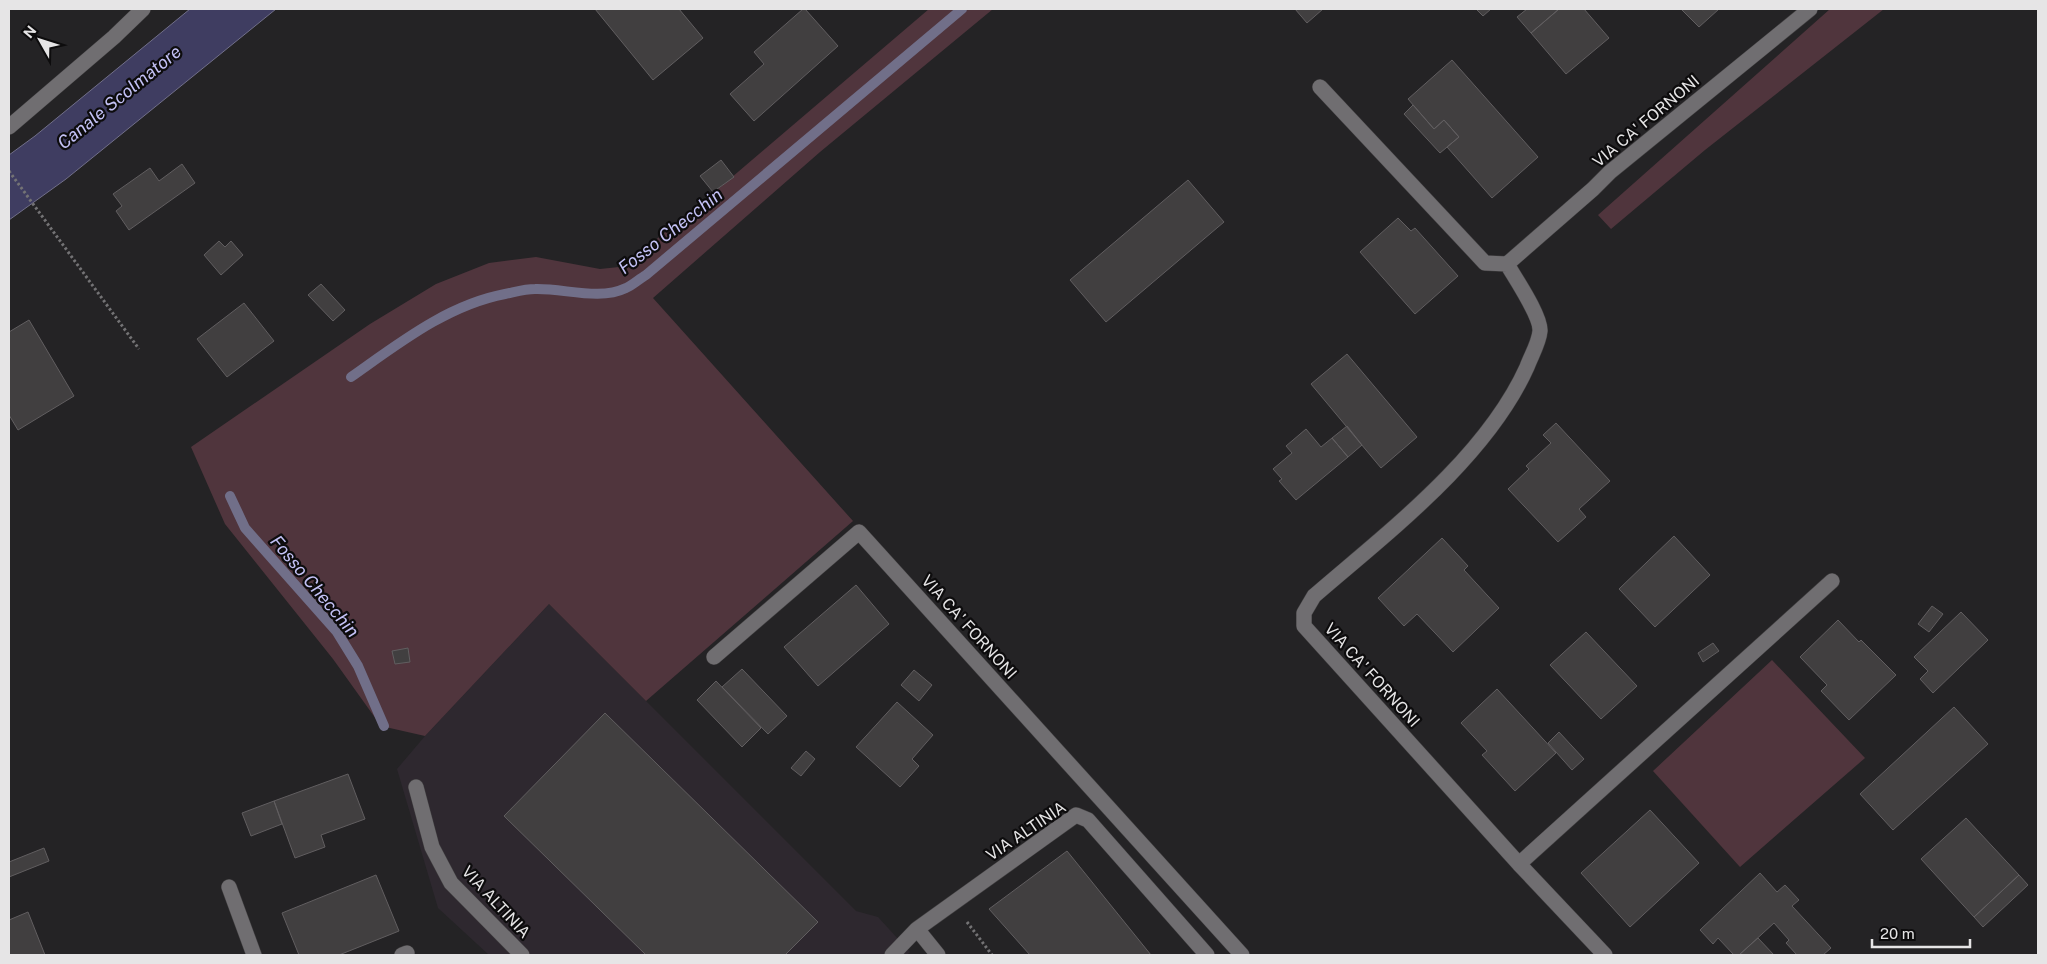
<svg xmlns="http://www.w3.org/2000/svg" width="2047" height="964" font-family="'Public Sans',sans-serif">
<rect width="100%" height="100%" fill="#242325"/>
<path fill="#2e282f" d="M549,604L856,911L878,917L910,952L907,955H489L438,908L397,769L425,736Z"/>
<path fill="#50353d" d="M929,9H993L820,152L653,298L853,521L646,701L549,604L425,736L381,726L333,659L225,524L191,447L370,324L436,284L489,263L536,257L600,269L619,267L637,255L711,195Z
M1830,9H1884L1705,150L1611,229L1598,215Z
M1772,660L1865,758L1740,867L1653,771Z"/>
<path fill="#3f3d61" stroke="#716f89" d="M190,9H276L66,179L9,220V155L35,136Z"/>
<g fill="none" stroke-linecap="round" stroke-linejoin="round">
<path stroke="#716f89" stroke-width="10" d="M351,377C398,344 447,305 505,294C515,292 525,289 535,289C564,288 599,301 626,288C633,285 639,279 646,275L962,9
M230,496L245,528L337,632L358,666L384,726"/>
</g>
<path fill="#413f40" stroke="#615e60" d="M595,9H679L703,38L653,80Z
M803,9H805L838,46L754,121L730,94L764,64L754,52Z
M1295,9H1323L1307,23Z
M1476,9H1491L1483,16Z
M1527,9H1559L1531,33L1517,17Z
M1559,9H1584L1609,38L1566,74L1531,33Z
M1681,9H1719L1699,27Z
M1452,60L1538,157L1492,198L1447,147L1459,137L1444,120L1434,129L1408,99Z
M1413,105L1434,129L1444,120L1459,137L1440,153L1404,114Z
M721,160L734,177L713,192L700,176Z
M182,164L195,183L129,230L116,211L122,206L113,194L150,168L159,181Z
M1188,180L1224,222L1106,322L1070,280Z
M1398,218L1411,231L1415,228L1458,276L1415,314L1360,252Z
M219,241L225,247L231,241L243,255L221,275L204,255Z
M321,284L345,310L333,321L308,295Z
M244,303L274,341L227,377L197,339Z
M29,320L74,396L18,430L9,415V332Z
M1347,354L1417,437L1381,468L1311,384Z
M1556,423L1610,481L1579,509L1586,517L1558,542L1508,489L1529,469L1526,466L1551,443L1543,435Z
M1347,426L1362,445L1348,457L1332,438Z
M1306,429L1321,447L1332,438L1348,457L1296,500L1279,481L1282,479L1273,469L1292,453L1286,446Z
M1674,536L1710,575L1655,627L1619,589Z
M1442,538L1468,566L1464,570L1499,608L1453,652L1417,614L1404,626L1378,598Z
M856,585L889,624L818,686L784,647Z
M1932,606L1943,614L1929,632L1918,624Z
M1961,612L1988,640L1933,693L1920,679L1928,671L1914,657Z
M1838,620L1859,642L1861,640L1896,675L1849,720L1821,691L1827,685L1800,657Z
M1586,632L1637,686L1601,719L1550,665Z
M1713,643L1719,651L1703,662L1698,653Z
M408,648L410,662L395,664L392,651Z
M742,669L787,716L768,734L722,687Z
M914,670L932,685L919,701L901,685Z
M716,681L761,728L742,747L697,700Z
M1497,689L1556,753L1515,791L1482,755L1487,751L1461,723Z
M897,702L933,735L912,759L919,766L900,787L856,747Z
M1954,707L1988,744L1893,830L1860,794Z
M605,713L818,922L785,955H646L504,816Z
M1559,732L1584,759L1572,770L1548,743Z
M806,751L815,759L801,776L791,768Z
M348,774L365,819L321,835L325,847L295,858L274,801Z
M274,801L282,824L251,836L242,813Z
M1650,810L1699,863L1630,927L1581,873Z
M1966,818L2019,875L1974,917L1921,859Z
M44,848L49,861L9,877V862Z
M1067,851L1151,955H1030L989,909Z
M1760,873L1777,892L1785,885L1799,900L1792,906L1831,948L1823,955H1797L1786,943L1789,940L1774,923L1739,955H1734L1718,938L1713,944L1700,930Z
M376,875L399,931L339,955H299L282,913Z
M2019,875L2028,885L1983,927L1974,917Z
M28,912L45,955H9V920Z
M1758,938L1774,955H1739Z"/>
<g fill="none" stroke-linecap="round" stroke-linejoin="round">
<defs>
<path id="minor" d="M1320,87L1485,263L1507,264
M9,127L114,37L143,9
M714,657L859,532L1242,955
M416,787L432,847L451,883L522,955
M1519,864L1832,581
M229,887L254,955
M917,929L938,955
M402,955L407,953
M892,955L917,929L1076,815L1088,820L1207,955
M1605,955L1519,864L1304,626V613L1314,596C1388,532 1486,458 1527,367C1531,356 1539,343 1540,331C1541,316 1515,278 1507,264L1593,189L1610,172L1810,9"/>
</defs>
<use href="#minor" stroke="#424042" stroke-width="16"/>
<path stroke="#747375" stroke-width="3" stroke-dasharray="2.5 2.5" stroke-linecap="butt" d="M9,171L139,349
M967,922L992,955"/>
<use href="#minor" stroke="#706e71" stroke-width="15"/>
</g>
<g text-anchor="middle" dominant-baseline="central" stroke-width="4.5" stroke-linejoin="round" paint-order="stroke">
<g font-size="16" fill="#e6e5e6" stroke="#0d0c0d">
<text transform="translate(1646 121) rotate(-40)">VIA CA' FORNONI</text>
<text transform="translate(969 627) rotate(48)">VIA CA' FORNONI</text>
<text transform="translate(1372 675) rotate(48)">VIA CA' FORNONI</text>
<text transform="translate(1026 831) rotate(-34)">VIA ALTINIA</text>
<text transform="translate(496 902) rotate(47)">VIA ALTINIA</text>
</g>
<g font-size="18" font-style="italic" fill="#c3c1f5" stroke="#0d0c0d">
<text transform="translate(119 97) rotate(-39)">Canale Scolmatore</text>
<text transform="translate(670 231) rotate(-38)">Fosso Checchin</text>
<text transform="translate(315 586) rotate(50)">Fosso Checchin</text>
</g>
</g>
<rect width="2047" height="964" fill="none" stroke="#e6e5e6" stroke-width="20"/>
<g transform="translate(40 40) rotate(309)" stroke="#0d0c0d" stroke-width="4" paint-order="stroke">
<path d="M0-4L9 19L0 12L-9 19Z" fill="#e6e5e6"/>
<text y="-8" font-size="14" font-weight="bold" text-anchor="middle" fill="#e6e5e6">N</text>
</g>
<path d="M1872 939v8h98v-8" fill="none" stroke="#e6e5e6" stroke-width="2.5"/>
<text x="1880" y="939" font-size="15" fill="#e6e5e6" stroke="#0d0c0d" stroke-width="4" paint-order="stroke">20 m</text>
</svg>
